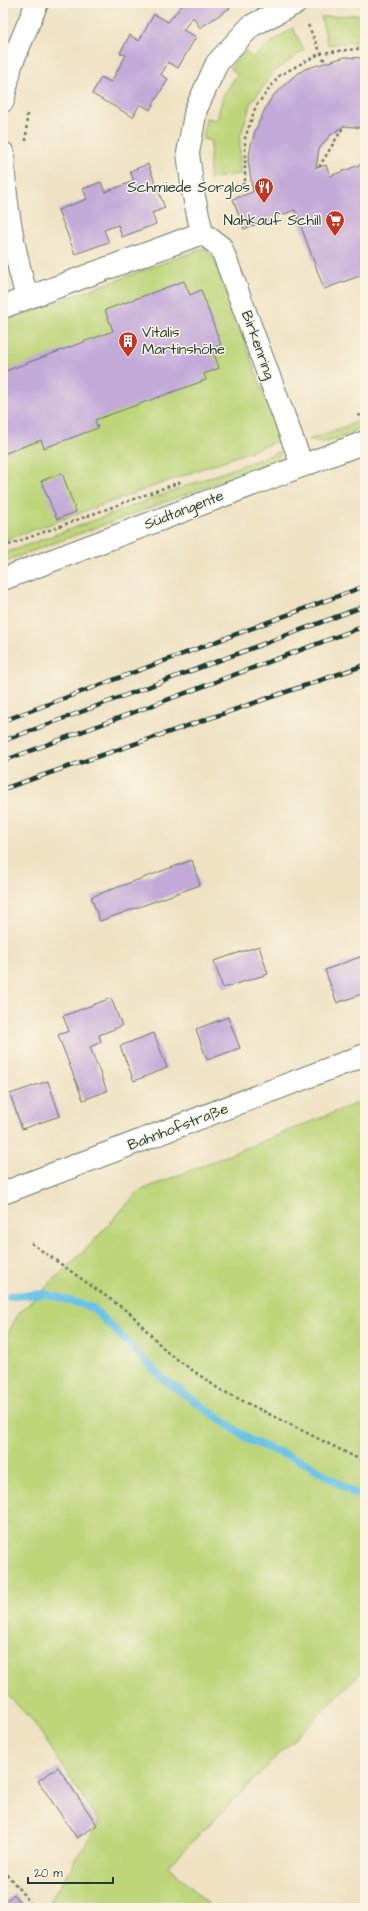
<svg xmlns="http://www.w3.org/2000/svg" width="368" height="1911" font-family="'Architects Daughter',sans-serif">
<rect width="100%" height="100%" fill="#fcf5e5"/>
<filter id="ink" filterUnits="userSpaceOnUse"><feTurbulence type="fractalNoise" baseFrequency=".025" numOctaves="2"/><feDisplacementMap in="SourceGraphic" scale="8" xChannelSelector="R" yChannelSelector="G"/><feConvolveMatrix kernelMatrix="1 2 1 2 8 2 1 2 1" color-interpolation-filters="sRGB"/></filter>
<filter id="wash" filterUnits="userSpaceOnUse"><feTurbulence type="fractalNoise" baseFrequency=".012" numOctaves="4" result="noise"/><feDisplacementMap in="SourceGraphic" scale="16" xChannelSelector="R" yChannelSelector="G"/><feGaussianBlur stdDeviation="0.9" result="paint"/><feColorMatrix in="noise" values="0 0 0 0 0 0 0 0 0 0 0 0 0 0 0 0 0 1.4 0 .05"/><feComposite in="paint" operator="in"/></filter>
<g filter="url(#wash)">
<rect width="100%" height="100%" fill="#efe2c3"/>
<path fill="#bed57a" stroke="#6e8957" d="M365,14V41L328,45L321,17Z
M293,28L304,50L275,71L251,103L240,138V174L209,179L211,141L203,139L206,118L217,120L223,96L237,74L230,68L245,50L252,58L272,42Z
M204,248L213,256L281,440L3,541V322Z
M365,419V426C349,433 325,448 308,440Z
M281,451L278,458L268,464L3,562V554Z
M365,1100V1668L168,1866L213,1908H46L99,1822L33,1721L3,1691V1343L18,1314L89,1246L139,1191Z"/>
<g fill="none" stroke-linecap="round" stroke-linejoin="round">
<path stroke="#69c2e7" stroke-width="8" d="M10,1296L47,1294L93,1308L162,1378L251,1441L308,1464L365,1500"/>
</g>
<g id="blocks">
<path fill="#c3aad9" d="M184,3H227L230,8L200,28L193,17L183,30L196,37L178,68L168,62L161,75L168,79L150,110L140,104L133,117L92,94L101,77L111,82L126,55L120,53L130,35L139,41L154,14L168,22Z
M345,57L365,58V128L344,126L330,135L319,149L316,168L326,165L330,176L365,163V274L324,289L295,210L244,229L233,199L253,192L248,161L251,145L255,131L266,107L273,96L293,77L305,69Z
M148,164L165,208L152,213L156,224L122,237L118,225L104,230L109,242L75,254L58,210L87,199L83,189L101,182L105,192L134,181L130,171Z
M184,281L190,295L201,290L221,345L212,348L219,368L204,374L206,380L95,420L98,428L44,448L41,440L3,454V372L113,331L105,310Z
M62,473L76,512L57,519L41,481Z
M192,860L200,885L100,921L91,897Z
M259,946L268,974L223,988L214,961Z
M365,955V993L337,1003L325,970Z
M111,998L122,1026L99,1035L101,1042L90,1047L107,1091L83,1100L58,1035L69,1031L63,1016Z
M228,1017L240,1048L207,1060L196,1029Z
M154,1033L167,1068L134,1081L120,1046Z
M48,1081L60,1116L22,1129L10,1094Z
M58,1767L97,1825L77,1838L38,1781Z
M14,1894L25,1908H3V1903Z"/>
</g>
</g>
<g filter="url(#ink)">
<use href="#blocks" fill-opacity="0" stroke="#687766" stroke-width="1"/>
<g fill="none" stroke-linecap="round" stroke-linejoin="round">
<defs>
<path id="minor" d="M296,3L251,26L217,63L196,109L188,153L193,192L202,233L221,247L302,465
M3,101L11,65L37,3
M3,153C4,203 14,251 27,298
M3,307L202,233
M3,579L365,442
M6,1192L365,1055"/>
</defs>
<use href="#minor" stroke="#687766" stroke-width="24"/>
<path stroke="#687766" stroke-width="2.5" stroke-dasharray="3 3" stroke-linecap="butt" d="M308,25L325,62
M26,141L27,112
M319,167L344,126
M218,188L245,184V138L256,106L280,75L321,53L365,48
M358,416L365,413
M3,547L183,481
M31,1243L131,1314L168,1353L219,1389L365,1462
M3,1869L34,1908"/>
<use href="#minor" stroke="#fff" stroke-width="22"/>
<defs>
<path id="rail" d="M3,721L365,586
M3,741L365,606
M3,761L365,626
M3,789L365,665"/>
</defs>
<use href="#rail" stroke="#1f3d34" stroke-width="4.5"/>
<use href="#rail" stroke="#fcf5e5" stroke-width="3" stroke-dasharray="9" stroke-linecap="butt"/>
</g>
</g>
<defs>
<symbol id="restaurant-pin" viewBox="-11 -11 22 30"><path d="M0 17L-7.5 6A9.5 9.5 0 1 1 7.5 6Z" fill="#c8321e" stroke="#fcf5e5"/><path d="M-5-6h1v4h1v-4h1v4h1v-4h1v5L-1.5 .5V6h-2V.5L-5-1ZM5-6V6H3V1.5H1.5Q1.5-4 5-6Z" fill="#fff"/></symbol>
<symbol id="supermarket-pin" viewBox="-11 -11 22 30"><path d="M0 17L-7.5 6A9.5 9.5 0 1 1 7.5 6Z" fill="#c8321e" stroke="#fcf5e5"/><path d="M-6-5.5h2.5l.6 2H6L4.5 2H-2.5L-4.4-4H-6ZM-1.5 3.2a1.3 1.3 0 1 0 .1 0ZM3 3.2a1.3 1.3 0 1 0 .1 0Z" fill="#fff"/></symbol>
<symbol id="building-pin" viewBox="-11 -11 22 30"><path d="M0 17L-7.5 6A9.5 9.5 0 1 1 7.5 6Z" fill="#c8321e" stroke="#fcf5e5"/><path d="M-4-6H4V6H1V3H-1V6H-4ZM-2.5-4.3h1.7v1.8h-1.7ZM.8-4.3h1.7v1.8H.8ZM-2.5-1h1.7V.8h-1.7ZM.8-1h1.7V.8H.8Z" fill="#fff"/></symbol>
</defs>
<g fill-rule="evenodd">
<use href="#restaurant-pin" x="253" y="176" width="22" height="30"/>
<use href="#supermarket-pin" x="324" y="209" width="22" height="30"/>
<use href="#building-pin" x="117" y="330" width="22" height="30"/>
</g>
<g text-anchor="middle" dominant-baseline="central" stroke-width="3" stroke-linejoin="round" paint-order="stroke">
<g font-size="15" fill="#1f3d34" stroke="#fcf5e5" text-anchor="end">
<text x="250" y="187">Schmiede Sorglos</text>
<text x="321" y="220">Nahkauf Schill</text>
<text x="142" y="332" text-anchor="start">Vitalis<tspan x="142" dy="17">Martinshöhe</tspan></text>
</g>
<g font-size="15" fill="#1f3d34" stroke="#fcf5e5">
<text transform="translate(258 345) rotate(70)">Birkenring</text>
<text transform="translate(184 510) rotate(-21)">Südtangente</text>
<text transform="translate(178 1127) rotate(-21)">Bahnhofstraße</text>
</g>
</g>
<rect width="368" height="1911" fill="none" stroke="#fcf5e5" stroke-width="16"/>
<path d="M28 1877v6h85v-6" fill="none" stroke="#1f3d34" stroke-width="2"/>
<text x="34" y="1877" font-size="12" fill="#1f3d34" stroke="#fcf5e5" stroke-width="3" paint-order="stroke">20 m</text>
</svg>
